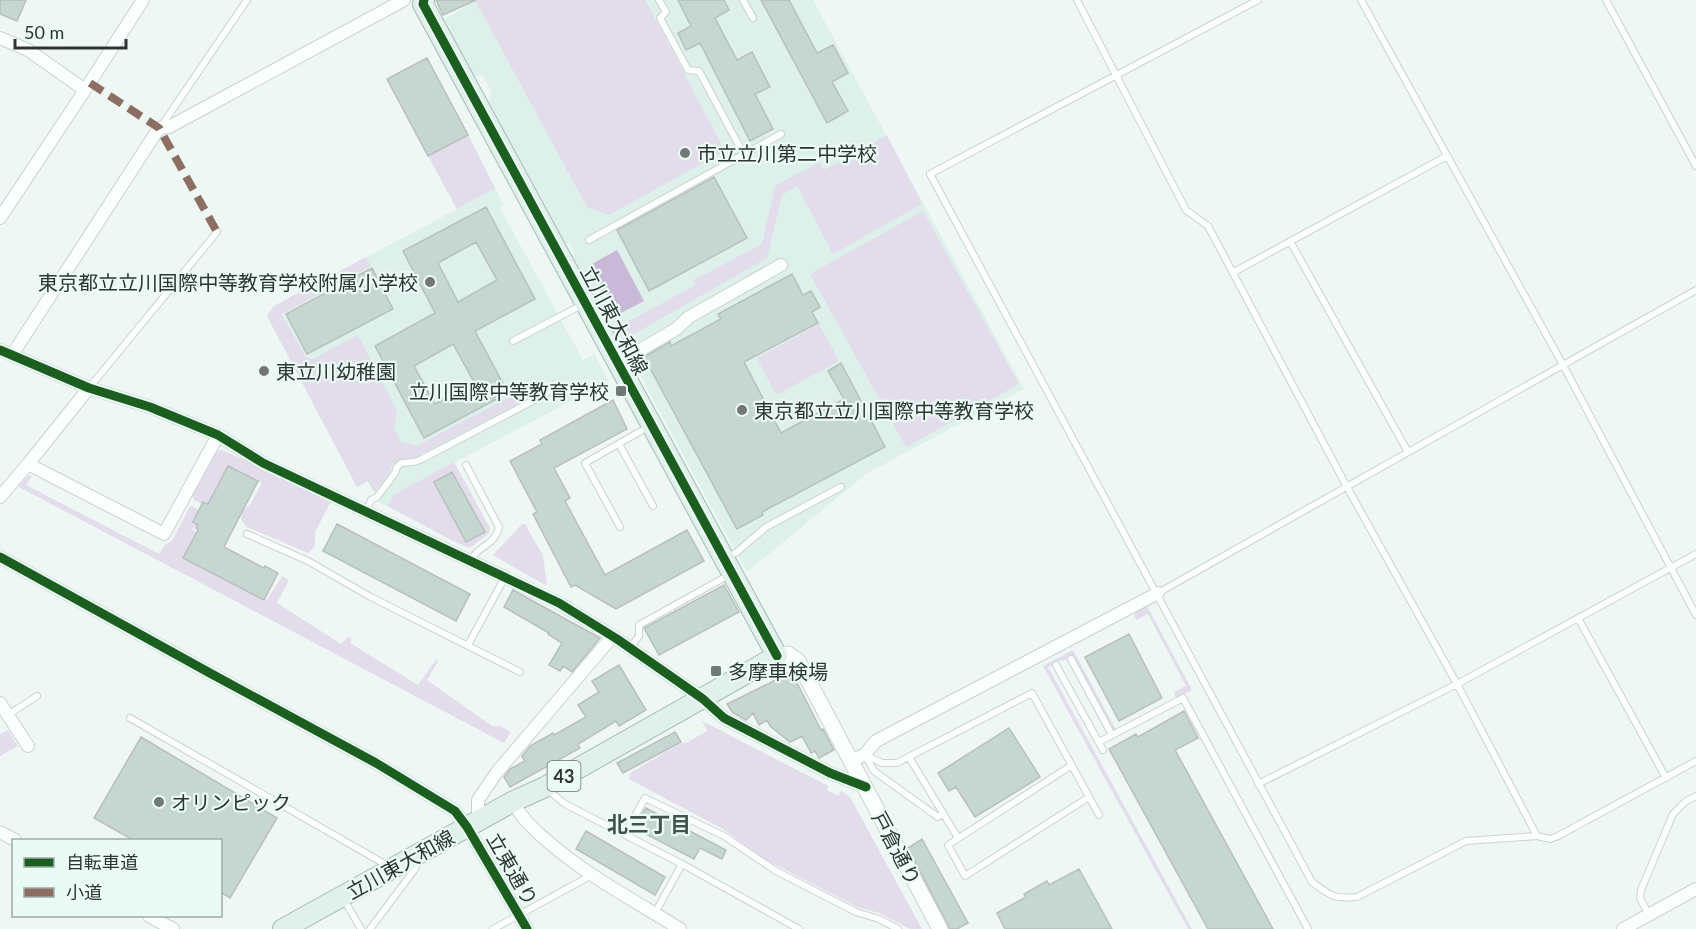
<svg xmlns="http://www.w3.org/2000/svg" width="1696" height="929" font-family="Lato,'Noto Sans JP',sans-serif">
<rect width="100%" height="100%" fill="#eef7f4"/>
<path fill="#ddf0e9" d="M462,0H813L1024,389L866,474L747,572L618,335L612,332L572,257V255L575,253L570,244L563,242L488,102L492,93L483,75L474,76L443,20L465,7Z
M427,58L504,205L500,208L583,360L594,354L609,381L395,494L387,506L381,503L368,481L357,487L267,316L274,306L457,209L387,79Z"/>
<path fill="#e2dceb" d="M475,0H645L725,151L609,215L587,207Z
M468,135L495,188L457,209L428,156Z
M887,135L922,204L833,254L797,186L782,195L767,258L627,338L612,332L616,328L696,285L694,280L762,244L775,186L819,162L824,170Z
M923,211L1019,384L906,447L810,274Z
M366,257L371,266L281,314L306,357L313,359L358,335L397,411L394,428L401,442L417,446L526,388L530,397L416,457L408,460L405,458L391,465L390,472L374,492L368,481L357,487L267,316L274,306Z
M819,324L839,361L776,395L757,358Z
M222,450L332,500L315,532V546L308,553L247,527L241,520L243,511L251,503L262,483L228,466L208,504H202L194,500L193,495L217,451Z
M454,462L490,528L489,533L470,548L459,544L387,506L395,494Z
M29,475L32,476L26,485L159,554L165,545L172,541L189,508L192,506L199,510L193,522L198,525L192,529L196,532L184,557L267,600L282,576L289,580L277,603L341,644L348,637L352,638L350,643L418,685L436,660L438,661L427,680L492,726H500L511,732L504,743L19,487V486Z
M522,524H525L543,556L547,584L545,585L493,555Z
M1147,606L1192,690L1176,699L1174,692L1186,686L1148,614L1136,620L1134,616L1136,612Z
M1073,650L1116,730L1113,731L1071,655L1067,657V659L1063,661L1061,660L1048,667L1192,929H1188L1043,666Z
M702,721L828,786L827,790L838,796L841,791L850,797L922,929H910L879,913L857,907L766,860L723,829L629,779L630,773L681,743H686L707,731Z
M8,730L18,746L0,756V734Z"/>
<path fill="#cab8d8" d="M617,250L644,301L617,315L590,265Z"/>
<path fill="#c6d7d1" stroke="#b8bfbc" stroke-width="1.5" fill-rule="evenodd" d="M0,0H26L17,21L0,14Z
M436,0H476L443,15Z
M678,0H724L729,10L715,18L737,60L752,52L770,87L755,94L773,129L750,141L700,43L686,50L678,33L691,26Z
M761,0H789L817,53L833,45L848,73L832,82L848,111L827,123Z
M427,58L468,135L428,156L387,79Z
M714,177L747,238L649,291L617,230Z
M486,207L535,299L475,331L508,393L424,438L375,346L435,313L403,251ZM476,242L497,280L458,302L438,263ZM453,344L474,382L435,404L414,366Z
M372,268L393,309L307,354L286,314Z
M792,274L803,295L811,291L820,307L812,312L818,323L744,362L781,433L844,399L828,371L841,363L885,447L762,512L763,515L737,529L644,357L670,342L671,346L721,319L718,314Z
M613,400L627,429L554,468L570,498L565,501L605,575L687,530L704,561L616,609L575,585L571,587L533,514L537,512L510,461L542,444L540,440Z
M228,466L258,481L224,547L264,568L265,566L278,573L264,600L183,558L198,530L196,528L198,525L193,522L203,502L208,504Z
M452,472L485,532L466,542L434,482Z
M337,524L470,594L456,621L323,551Z
M724,585L739,612L659,655L644,628Z
M513,590L600,638L572,672L563,666L560,671L549,665L562,643L548,634L549,633L504,607Z
M1129,634L1162,698L1119,721L1085,657Z
M619,665L646,710L619,726L616,721L578,744L580,748L510,787L504,777L510,769L525,761L522,756L530,746L553,733L554,735L586,717L578,705L599,692L592,681Z
M791,671L821,730L823,729L834,750L819,758L815,751L811,753L802,736L790,742L770,726L767,720L759,725L753,713L746,720L732,712L727,704L770,683Z
M1184,711L1198,738L1175,750L1273,929H1208L1109,749L1136,734L1138,737Z
M1009,728L1040,777L975,817L956,787L949,791L938,773Z
M675,732L681,742L623,773L617,763Z
M141,737L277,818L230,898L220,892V840H133L94,818Z
M646,808L726,850L722,859L700,848L694,859L638,830L642,821L639,819Z
M586,831L665,877L655,895L576,849Z
M922,839L968,923L957,929H950L908,848Z
M1079,869L1112,929H1005L997,913L1026,897L1024,894L1047,881L1049,885Z"/>
<g fill="none" stroke-linecap="round" stroke-linejoin="round">
<defs>
<path id="service" d="M659,0L666,12L660,18L688,70L699,71L744,155
M743,0L753,18
M1077,0L1186,210L1208,226L1347,487L1457,684L1537,836
M1258,0L930,174L1312,882C1331,896 1333,899 1357,897L1466,841L1537,836L1550,839L1558,836L1696,761
M1361,0L1563,365L1696,615
M1606,0L1696,166
M160,128L247,0
M589,240L781,134
M1290,241L1408,452
M1234,272L1447,156
M513,341L582,305
M89,388L217,232
M619,444L653,506
M466,465L499,527C495,546 478,545 471,560
M366,511L371,500L377,497L395,473L397,467L401,463L414,462L420,460L546,394L555,384
M620,527L585,463L648,427
M247,534L308,561L369,596L520,672
M727,558L737,552L766,527L841,487
M1158,593L1696,290
M1578,618L1666,778
M468,645L505,577
M630,648L639,636V625L729,575
M1071,659L1112,735
M1056,665L1103,750
M8,715L37,696
M130,718L390,867
M1099,742L1183,698L1308,929
M865,755L882,763H897L1032,693L1099,815
M865,755L874,771L938,817L943,814
M909,757L958,838
M1072,765L948,845L965,876L1089,797
M1258,784L1457,684L1696,554
M548,790L565,804L682,864L799,929
M625,834L645,798L724,836L776,871L856,912L879,919L898,929
M343,898L361,929
M655,913L682,864
M1649,915L1640,898L1641,890L1673,814L1685,802L1696,796
M370,929L415,869L419,859
M493,929L592,875"/>
<path id="minor" d="M0,38L28,50L85,90
M0,218L85,90L143,0
M0,350L89,388L150,407L218,435L263,463L559,603L617,639L676,680L703,699L724,718L830,773L866,787
M12,355L159,128L169,127L404,0
M618,363L676,329L689,317L781,265
M28,464L164,534L218,435
M0,497L28,464L89,388
M0,557L208,672L376,763L455,811L467,827L527,929
M0,703L28,746
M852,761L865,754L876,741L1158,593
M512,802C518,810 523,818 529,824C572,868 629,897 680,929
M478,821V800L497,772L612,637
M0,832L15,840
M149,916L173,929
M1623,929L1696,889"/>
<path id="tertiary" d="M777,656L788,654L798,661L940,929"/>
<path id="primary" d="M283,929L512,802L545,787L777,656L423,4L424,0"/>
</defs>
<use href="#service" stroke="#cbd2cf" stroke-width="8"/>
<use href="#minor" stroke="#cbd2cf" stroke-width="14"/>
<use href="#tertiary" stroke="#cbd2cf" stroke-width="17"/>
<use href="#primary" stroke="#a2bcb5" stroke-width="22"/>
<use href="#service" stroke="#fcfefd" stroke-width="6"/>
<use href="#minor" stroke="#fcfefd" stroke-width="12"/>
<use href="#tertiary" stroke="#fcfefd" stroke-width="15"/>
<use href="#primary" stroke="#e2f0ec" stroke-width="20"/>
<path stroke="#8d6e63" stroke-width="8" stroke-dasharray="15 8" stroke-linecap="butt" d="M90,83L159,128L217,232"/>
<defs>
<path id="cycleway" d="M424,0L423,4L777,656
M0,350L89,388L150,407L218,435L263,463L559,603L617,639L676,680L703,699L724,718L830,773L866,787
M0,557L208,672L376,763L455,811L467,827L527,929"/>
</defs>
<use href="#cycleway" stroke="#eafbf5" stroke-width="13"/>
<use href="#cycleway" stroke="#1b5e20" stroke-width="9"/>
</g>
<g fill="#717876" stroke="#eafbf5" stroke-width="2">
<circle cx="685" cy="153" r="6"/>
<circle cx="430" cy="282" r="6"/>
<circle cx="264" cy="371" r="6"/>
<rect x="615" y="385" width="12" height="12" rx="3"/>
<circle cx="742" cy="410" r="6"/>
<rect x="710" y="665" width="12" height="12" rx="3"/>
<circle cx="159" cy="802" r="6"/>
</g>
<g text-anchor="middle" dominant-baseline="central" stroke-width="4.5" stroke-linejoin="round" paint-order="stroke">
<rect fill="#eafbf5" stroke="#66706c" stroke-width="1.5" x="547.5" y="761" width="33" height="30" rx="4.5"/>
<g font-size="18" font-weight="bold" fill="#2e3432">
<text x="564" y="776">43</text>
</g>
<g font-size="20" fill="#2e3432" stroke="#eafbf5" text-anchor="start">
<text x="697" y="153">市立立川第二中学校</text>
<text x="418" y="282" text-anchor="end">東京都立立川国際中等教育学校附属小学校</text>
<text x="276" y="371">東立川幼稚園</text>
<text x="609" y="391" text-anchor="end">立川国際中等教育学校</text>
<text x="754" y="410">東京都立立川国際中等教育学校</text>
<text x="728" y="671">多摩車検場</text>
<text x="171" y="802">オリンピック</text>
</g>
<g font-size="20" fill="#2e3432" stroke="#eafbf5">
<text transform="translate(615 320) rotate(62)">立川東大和線</text>
<text transform="translate(897 848) rotate(62)">戸倉通り</text>
<text transform="translate(400 864) rotate(-29)">立川東大和線</text>
<text transform="translate(513 869) rotate(60)">立東通り</text>
</g>
<g font-size="21" font-weight="bold" fill="#44524d" stroke="#eafbf5">
<text x="649" y="823">北三丁目</text>
</g>
</g>
<rect x="12" y="839" width="210" height="78" fill="#eafbf5" stroke="#9faba7" stroke-width="1.5"/>
<rect x="24" y="858" width="30" height="9" fill="#1b5e20" stroke="#9faba7" stroke-width="1.5"/>
<text x="66" y="869" font-size="18" fill="#2e3432">自転車道</text>
<rect x="24" y="888" width="30" height="9" fill="#8d6e63" stroke="#9faba7" stroke-width="1.5"/>
<text x="66" y="899" font-size="18" fill="#2e3432">小道</text>
<path d="M15 39v9h111v-9" fill="none" stroke="#2e3432" stroke-width="3"/>
<text x="24" y="39" font-size="18" fill="#2e3432" stroke="#eafbf5" stroke-width="4.5" paint-order="stroke">50 m</text>
</svg>
